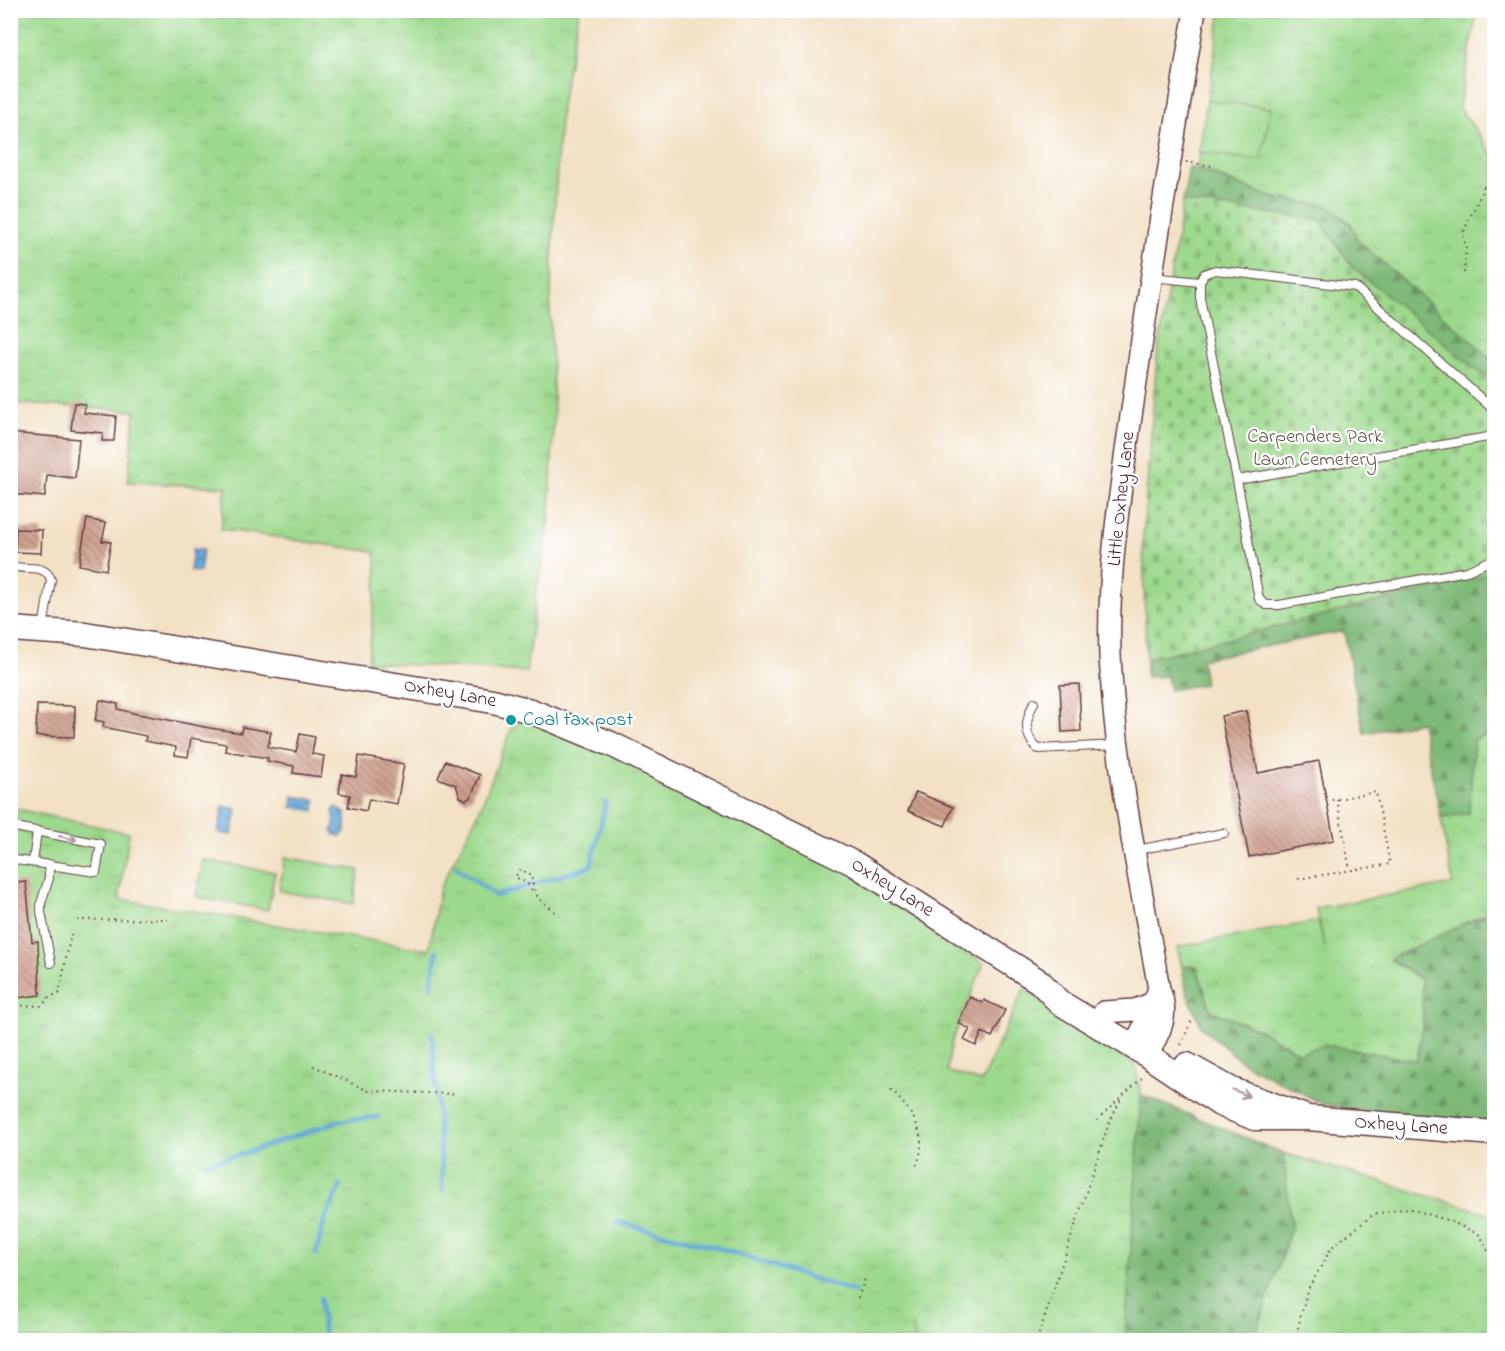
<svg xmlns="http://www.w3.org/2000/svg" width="1505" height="1351" font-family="'Indie Flower',sans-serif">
<defs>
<pattern id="grass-tufts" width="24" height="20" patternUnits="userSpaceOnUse" patternTransform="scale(1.5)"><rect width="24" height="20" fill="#9dd98d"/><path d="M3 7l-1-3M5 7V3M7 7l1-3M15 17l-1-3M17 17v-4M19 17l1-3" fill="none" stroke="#89ba7a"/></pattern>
<pattern id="forest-firs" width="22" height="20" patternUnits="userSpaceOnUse" patternTransform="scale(1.5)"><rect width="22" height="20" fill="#7eb978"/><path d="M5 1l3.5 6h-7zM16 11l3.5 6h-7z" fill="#699663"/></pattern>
<pattern id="cemetery-stones" width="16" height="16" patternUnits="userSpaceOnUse" patternTransform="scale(1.5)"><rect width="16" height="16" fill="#9dd98d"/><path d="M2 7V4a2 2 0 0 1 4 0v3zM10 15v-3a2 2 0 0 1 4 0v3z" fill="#89ba7a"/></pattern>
<pattern id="water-waves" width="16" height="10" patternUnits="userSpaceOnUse" patternTransform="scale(1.5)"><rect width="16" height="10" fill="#63a8d9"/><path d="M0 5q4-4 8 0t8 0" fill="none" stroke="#5488b0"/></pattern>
<pattern id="building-back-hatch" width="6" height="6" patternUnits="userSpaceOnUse" patternTransform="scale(1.5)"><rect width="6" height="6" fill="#cd9f8c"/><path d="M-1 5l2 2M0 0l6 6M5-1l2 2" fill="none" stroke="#a88173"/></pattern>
</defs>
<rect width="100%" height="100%" fill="#fff"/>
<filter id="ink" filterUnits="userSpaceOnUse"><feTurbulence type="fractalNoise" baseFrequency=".0167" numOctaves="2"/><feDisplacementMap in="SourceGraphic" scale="12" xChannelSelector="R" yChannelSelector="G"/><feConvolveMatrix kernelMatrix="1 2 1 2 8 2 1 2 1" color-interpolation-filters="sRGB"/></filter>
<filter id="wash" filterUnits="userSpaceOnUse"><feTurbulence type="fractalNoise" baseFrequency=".008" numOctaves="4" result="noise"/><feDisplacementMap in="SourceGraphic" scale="24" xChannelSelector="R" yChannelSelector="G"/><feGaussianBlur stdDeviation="1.35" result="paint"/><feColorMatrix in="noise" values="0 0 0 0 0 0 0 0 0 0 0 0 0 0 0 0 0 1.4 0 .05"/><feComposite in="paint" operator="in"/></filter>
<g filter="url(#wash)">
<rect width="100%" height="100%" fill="#f2e1c4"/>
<path fill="url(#grass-tufts)" stroke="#747c5c" stroke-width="1.5" d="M10,11H579L561,104L557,162L550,311L554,416L549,523L537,586L526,672L368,662L377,576L375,552L221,529L226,487L128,482L135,411L11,403Z
M1221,11H1477L1459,107L1494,156V361L1357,240L1351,224L1328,206L1274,198L1197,169Z
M518,711L817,850L984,963L952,1041L947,1071L981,1082L1024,989L1135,1064L1141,1095L1125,1340H915L912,1324L913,1340H11V808L129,833L119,899L429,950L440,888L479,812Z
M1494,730V910L1390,959L1422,980L1423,1023L1417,1061L1326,1045L1299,1053L1258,1029L1211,1011L1196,966L1182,967L1177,947L1318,921L1325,947L1316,908L1453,884L1441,818L1468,813L1474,740Z
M1283,1153L1494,1215V1340H1254L1291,1227Z"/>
<path fill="url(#forest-firs)" stroke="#646c52" stroke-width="1.5" d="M1189,167L1274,198L1328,206L1351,224L1357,240L1494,361V384L1351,266L1320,220L1183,202Z
M1494,573V730L1474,740L1469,813L1441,818L1421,722L1364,733L1344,631L1201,659L1205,684L1170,690L1167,676L1146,677V659Z
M1494,910V1125L1374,1114L1323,1104L1244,1063L1202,1028L1187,993L1182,967L1196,966L1211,1011L1258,1029L1299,1053L1326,1045L1417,1061L1423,1023L1422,980L1390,959Z
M1141,1095L1283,1153L1291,1227L1254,1340H1125Z"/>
<path fill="url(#cemetery-stones)" stroke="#747c5c" stroke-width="1.5" d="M1183,202L1320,220L1351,266L1494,384V573L1146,659L1143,536L1157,357Z"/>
<path fill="#9dd98d" stroke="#747c5c" stroke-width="1.5" d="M1207,100L1271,108L1261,161L1199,152Z
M285,857L359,870L353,904L279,891Z
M203,860L275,872L268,910L196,897Z"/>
<path fill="url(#water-waves)" stroke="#566482" stroke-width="1.5" d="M193,549L203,550L200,572L190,571Z
M294,796L316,800L314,811L292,807Z
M223,806L237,809L232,835L218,833Z
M336,807L346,814V831L341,836L335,835L332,831L335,821L333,811Z"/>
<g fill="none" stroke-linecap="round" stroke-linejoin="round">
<path stroke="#63a8d9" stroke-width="4.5" d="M456,867L496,896L591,866L606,802
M431,987L437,951
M432,1033L443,1190
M208,1162L240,1155L339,1121L378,1117
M617,1222L712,1246L855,1292
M316,1254L324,1222L341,1185
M320,1298L324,1340"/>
</g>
<g id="blocks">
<path fill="url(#building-back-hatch)" d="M74,403L85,404L84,413L116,416L114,441H102L103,433L71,430Z
M10,433L79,439L75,478L47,475L45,497L10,494Z
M87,519L106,523L102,541L111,542L106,570L79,565Z
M16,529L42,530L41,553L15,552Z
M1079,684L1081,731L1062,732L1060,685Z
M100,700L118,704V709L133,713L210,728L241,733L242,727L271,732L268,747L296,752L300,734L315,737L312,754L324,756L321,777L293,773L294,766L267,761L268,758L225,751L226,744L191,738L188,757L175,755L176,747L145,741L146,736L103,727L104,722L95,720Z
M37,705L75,706L74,737L36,736Z
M1246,711L1258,773L1319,761L1334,840L1249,857L1221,716Z
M359,756L404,764L397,804L369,799L366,811L348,807L350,795L339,793L342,774L356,777Z
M445,761L480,775L471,797L466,800L460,797L456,785L438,778Z
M916,792L953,807L945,826L908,811Z
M26,882L32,942L38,941L40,995L10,999V883Z
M970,997L983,1003L984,1000L1005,1010L992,1037L982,1032L976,1046L964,1040L970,1029L958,1023Z"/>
</g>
</g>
<g filter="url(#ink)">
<use href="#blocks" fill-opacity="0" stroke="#633c42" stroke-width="1.5"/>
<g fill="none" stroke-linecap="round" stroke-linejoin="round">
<defs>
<path id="lane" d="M1152,277L1200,282
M1494,410L1355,287L1215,270L1204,274L1200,282V298L1237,480L1494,436
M1237,480L1259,599L1266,605H1279L1467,571L1494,559
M10,565C24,572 46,562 51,580L43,628
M1034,703C1025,720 1023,735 1038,749L1117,745
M10,826L101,844L96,872L10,859
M1137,850L1224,833
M33,862L37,831
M49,864V878L41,903V912L51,963"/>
<path id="secondary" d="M1104,1012L1135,1010L1153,1003
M1134,1049L1159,989
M1147,1055C1160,1032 1170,1015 1159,989C1140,879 1115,767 1110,655C1107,572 1121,485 1133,403C1151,272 1173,141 1195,10"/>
<path id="primary" d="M10,629L85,634L493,701L531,711L611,744L855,864L1040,982L1059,1002L1147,1055L1220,1104L1255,1118H1308
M1187,1065L1232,1090L1308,1118L1494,1133"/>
</defs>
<use href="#lane" stroke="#633c42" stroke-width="10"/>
<use href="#secondary" stroke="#633c42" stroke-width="24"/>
<use href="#primary" stroke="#633c42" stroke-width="27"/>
<path stroke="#633c42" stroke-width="2" stroke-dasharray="1.5 4.5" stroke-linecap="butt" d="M1186,162L1213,166
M1464,273L1466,250L1463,233L1484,187L1494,183
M1337,799L1350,870
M1298,879L1390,864L1376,792L1327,801
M532,890L527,883L515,877L521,869L533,877L531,880L538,898L559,915
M77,920L168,919
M10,1005L42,1006L50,996L59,994L71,934
M1181,1045L1192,1019
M313,1066L369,1091L457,1094
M891,1090C913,1112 931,1138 915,1168
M1097,1120L1145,1075
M858,1298L865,1279
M1037,1340L1109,1123L1121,1099
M1295,1340L1307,1291L1332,1247L1374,1214L1408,1208L1450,1221L1480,1235L1494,1263"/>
<use href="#lane" stroke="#fff" stroke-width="8"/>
<use href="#secondary" stroke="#fff" stroke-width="21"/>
<use href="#primary" stroke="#fff" stroke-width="24"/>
</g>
<defs><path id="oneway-shaft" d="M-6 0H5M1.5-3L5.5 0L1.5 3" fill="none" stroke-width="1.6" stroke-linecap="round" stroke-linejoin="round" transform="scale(1.5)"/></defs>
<g stroke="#ae9aa0">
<use href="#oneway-shaft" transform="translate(68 838) rotate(12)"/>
<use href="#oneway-shaft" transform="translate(1241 1093) rotate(23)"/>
</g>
</g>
<circle fill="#0f9aa8" stroke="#fff" stroke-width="2" cx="511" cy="720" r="6"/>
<g text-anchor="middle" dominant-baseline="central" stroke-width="4.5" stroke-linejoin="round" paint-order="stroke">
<g font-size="20" fill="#635748" stroke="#fff">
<text x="1315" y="437">Carpenders Park<tspan x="1315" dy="23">Lawn Cemetery</tspan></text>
</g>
<g font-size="20" fill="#4a1f2b" stroke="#fff">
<text transform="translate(1122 499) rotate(-84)">Little Oxhey Lane</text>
<text transform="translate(450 694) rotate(10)">Oxhey Lane</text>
<text transform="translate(892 888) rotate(32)">Oxhey Lane</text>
<text transform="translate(1401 1126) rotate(4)">Oxhey Lane</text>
</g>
<g font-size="20" fill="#0d838f" stroke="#fff" text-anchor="start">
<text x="523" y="720">Coal tax post</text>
</g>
</g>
<rect width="1505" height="1351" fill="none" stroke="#fff" stroke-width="36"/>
</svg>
